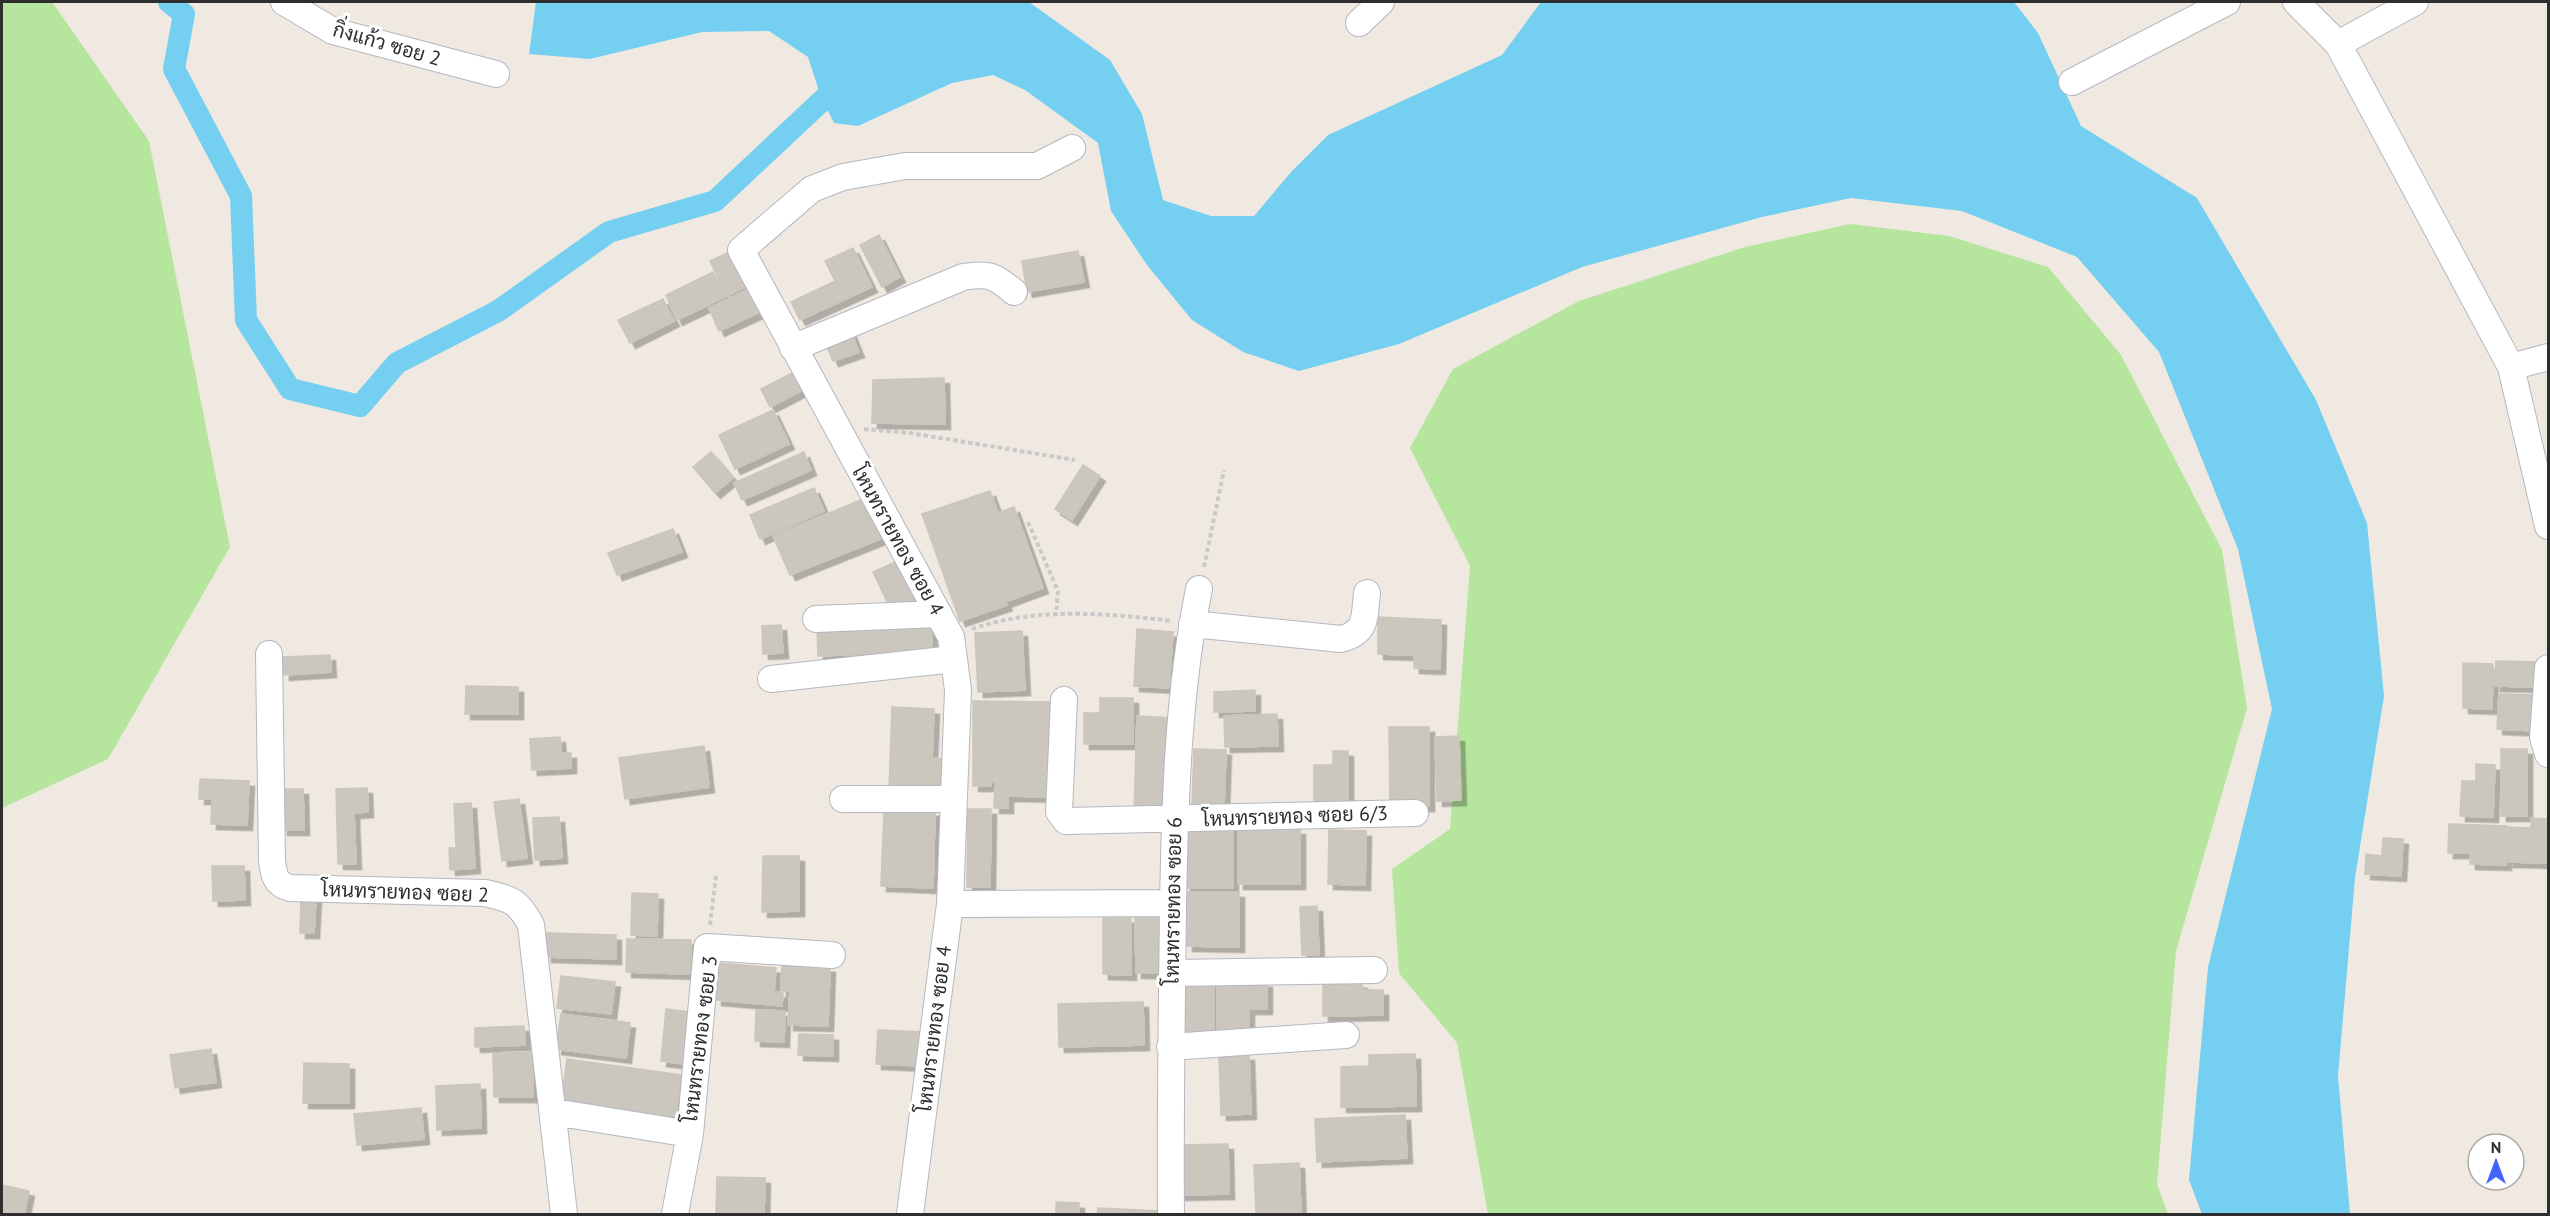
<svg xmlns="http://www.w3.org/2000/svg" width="2550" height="1216" font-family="'PT Sans',Sarabun,sans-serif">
<defs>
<filter id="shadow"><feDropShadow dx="5.5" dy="5.5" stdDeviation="0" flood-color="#0004"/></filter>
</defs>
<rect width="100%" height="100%" fill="#efe9e1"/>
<path fill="#b6e59e" d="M2,2H52L149,141L230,547L108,759L2,808Z
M1850,224L1949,236L2048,267L2121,355L2222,550L2247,708L2176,951L2157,1184L2168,1214H1488L1457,1043L1399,973L1392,869L1450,829L1470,566L1410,448L1453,369L1579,301L1745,247Z"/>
<path fill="#75cff0" d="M536,2H1029L1110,60L1142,114L1163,200L1211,216H1254L1292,171L1328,135L1502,55L1541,2H2014L2038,33L2081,126L2197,198L2316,400L2367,523L2384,696L2355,878L2338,1076L2350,1214H2202L2189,1180L2208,967L2272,709L2238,549L2159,352L2077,257L1962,211L1851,198L1762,217L1582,267L1399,344L1299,371L1243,352L1192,320L1147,265L1111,211L1098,143L1025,90L993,75L952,83L858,126L834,123L820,94L808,57L769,31L702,32L590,59L529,54Z"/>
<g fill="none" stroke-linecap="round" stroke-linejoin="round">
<path stroke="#75cff0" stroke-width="22" d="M169,2L184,14L174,69L241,196L246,320L290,389L360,406L397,363L498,311L609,232L715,201L844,80"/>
</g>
<path fill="#cbc7bf" stroke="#cbc5ba" stroke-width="1.5" filter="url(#shadow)" d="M879,235L900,277L882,287L860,245Z
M853,248L872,287L800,320L791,302L835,281L825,261Z
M731,251L749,285L727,296L710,261Z
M1078,251L1084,282L1027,292L1022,261Z
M713,272L725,297L677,320L666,295Z
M749,289L760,312L719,331L709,308Z
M663,299L674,321L630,343L618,320Z
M851,332L859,352L833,361L825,342Z
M794,372L803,390L770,407L761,389Z
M944,378L945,424L872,423L873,380Z
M773,410L789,444L735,469L719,435Z
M711,452L733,478L715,493L693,467Z
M804,452L811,470L742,500L734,483Z
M1083,465L1100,476L1072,520L1055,509Z
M814,488L824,511L760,539L750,515Z
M990,491L998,513L1014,507L1043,588L1005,602L1007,605L960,621L922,514Z
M868,497L885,537L790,575L773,536Z
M673,529L682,552L617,575L608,553Z
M904,558L922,597L891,610L873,572Z
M1378,617L1441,620L1440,669L1414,668V655L1378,654Z
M931,622L932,651L818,656L817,627Z
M781,625L783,653L763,654L762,626Z
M1137,629L1173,632L1169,688L1134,686Z
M1022,631L1025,690L978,692L975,633Z
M330,655L331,672L284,675L283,657Z
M2496,661L2541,662L2540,687L2495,686Z
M2463,663L2493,664L2492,709L2463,708Z
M466,686L518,687V714H465Z
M1255,690V711L1214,712V692Z
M2499,694L2539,695L2538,731L2497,729Z
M1100,698H1133V744H1084V713H1100Z
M973,701L1055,702V797L1008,796V808H994L995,782H991V786H973Z
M892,707L934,709L932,758L950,759L948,794L889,792Z
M1277,714L1278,746L1225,747L1224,716Z
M1137,716L1173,718L1170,814L1134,813Z
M1389,727H1429V806L1390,807Z
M1459,736L1461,800L1437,801L1435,737Z
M560,737L561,753H571V768L532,770L530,739Z
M704,746L709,787L625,799L619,758Z
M1194,749L1226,750L1224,806L1192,805Z
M2501,749H2527V816H2501Z
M1333,751H1348V808L1314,809V765H1333Z
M2476,764L2495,765L2493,817L2460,816L2462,781H2476Z
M200,779L249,781L247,825L211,824L212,799H199Z
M367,788L368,812L354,813L356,864H338L336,789Z
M282,789H303L304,830H282Z
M519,799L527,858L502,861L494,802Z
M471,803L475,868L450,870L449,848H456L454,804Z
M968,809H991L990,887H967Z
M884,810L935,811L933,888L881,886Z
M559,817L562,858L535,860L533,818Z
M2531,818L2548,819V863L2508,862L2509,827L2531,828Z
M1185,823H1233V888H1185Z
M2449,824L2507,826L2506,865L2470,864V853H2448Z
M1238,829H1300V884H1238Z
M1329,830L1366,831L1365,885L1328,884Z
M2383,838L2403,839L2401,876L2365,874L2366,854L2382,856Z
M763,856H799V911L762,912Z
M212,866H244L245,900L213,901Z
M1188,892H1239V947L1187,946Z
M632,893L658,894L657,936L631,935Z
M301,897H316L314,933H300Z
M1317,906L1319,955H1302L1300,907Z
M1135,910H1167V973H1136Z
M1103,918H1131V975L1103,974Z
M547,933L616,935V959L546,957Z
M627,939L691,940L690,974L626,972Z
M718,963L776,968L774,992L783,993L782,1006L716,1000Z
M782,965L830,967L828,1026L788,1025L790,991H781Z
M561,976L615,982L611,1014L557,1008Z
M1181,981H1214V1036H1181Z
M1217,982H1267V1009H1249V1038H1217Z
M1323,983H1362V990H1383V1015L1323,1016Z
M1143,1002L1144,1045L1059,1047L1058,1004Z
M666,1009L690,1012L684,1064L661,1061Z
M756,1010L785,1011L784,1042L755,1041Z
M561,1014L630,1023L626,1058L556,1049Z
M524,1026L525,1045L475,1047V1028Z
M878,1030L925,1032L923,1066L876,1064Z
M799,1034L833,1035V1056L798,1055Z
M211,1049L216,1082L175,1088L170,1055Z
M532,1052L533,1097H494L493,1053Z
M1415,1054L1416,1106L1341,1107V1067L1369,1066V1055Z
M1249,1055L1251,1114L1221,1115L1219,1056Z
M567,1059L681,1075L675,1120L561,1104Z
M304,1063L349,1064V1103H303Z
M480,1084L481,1128L437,1130L436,1086Z
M421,1108L424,1139L357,1145L354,1114Z
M1405,1115L1407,1158L1317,1162L1315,1119Z
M1228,1144L1229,1194L1178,1195L1177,1145Z
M1299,1163L1301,1214H1256L1254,1165Z
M717,1177L765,1178L764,1214H716Z
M2,1185L29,1191L24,1214H2Z
M1056,1202L1079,1203V1214H1056Z
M1098,1208L1161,1211V1214H1097Z"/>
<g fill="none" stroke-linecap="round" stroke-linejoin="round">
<defs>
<path id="minor" d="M284,2L333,31L496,74
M2296,2L2338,44L2511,367L2548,526
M1359,23L1381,2
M2338,44L2415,2
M2072,82L2227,2
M793,348L963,277C989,273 994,275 1014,292
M2511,367L2548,357
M816,619L939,614
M1192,624L1341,639C1368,632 1364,617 1367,593
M269,654L272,861C274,875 275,884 290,888L485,893C512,899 518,901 531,925L564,1214
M2548,668L2543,737L2548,754
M771,679L954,659
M1064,700L1059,812L1066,821L1415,813
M843,799H954
M950,904L1173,903
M1172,973L1374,970
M1170,1047L1346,1035
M554,1112L690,1134
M675,1214L690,1134L707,947L832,955
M910,1214L950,904L958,690L951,637L741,250L812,189L843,177L905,166H1037L1072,148
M1171,1214C1170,1111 1172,1008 1173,905C1175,799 1178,693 1199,589"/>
</defs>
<use href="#minor" stroke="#b4b7c1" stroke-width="28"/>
<path stroke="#c9c9c9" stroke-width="4" stroke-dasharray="4.5 3" stroke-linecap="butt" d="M864,429L910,433L1075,460
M1028,522L1058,591L1056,615
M1204,567L1224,470
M972,629C1035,607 1106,613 1172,621
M710,925L716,876"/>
<use href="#minor" stroke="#fff" stroke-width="26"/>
</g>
<g text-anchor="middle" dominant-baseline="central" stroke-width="6" stroke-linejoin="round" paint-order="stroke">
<g font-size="20" fill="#2e2e2e" stroke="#fff">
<text transform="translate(387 44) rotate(16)">กิ่งแก้ว ซอย 2</text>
<text transform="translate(898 540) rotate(61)">โหนทรายทอง ซอย 4</text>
<text transform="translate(1295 816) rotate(-2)">โหนทรายทอง ซอย 6/3</text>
<text transform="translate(405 892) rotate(2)">โหนทรายทอง ซอย 2</text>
<text transform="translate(1173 901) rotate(-89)">โหนทรายทอง ซอย 6</text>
<text transform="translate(934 1029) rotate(-83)">โหนทรายทอง ซอย 4</text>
<text transform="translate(700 1039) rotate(-83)">โหนทรายทอง ซอย 3</text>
</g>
</g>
<rect width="2550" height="1216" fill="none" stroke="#2e2e2e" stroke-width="6"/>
<g transform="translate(2496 1162)"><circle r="28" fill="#ffffff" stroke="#ababab" stroke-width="1.5"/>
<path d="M0-4.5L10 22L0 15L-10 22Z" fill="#4264fb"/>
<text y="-9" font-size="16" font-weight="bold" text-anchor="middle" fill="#2e2e2e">N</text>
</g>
</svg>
